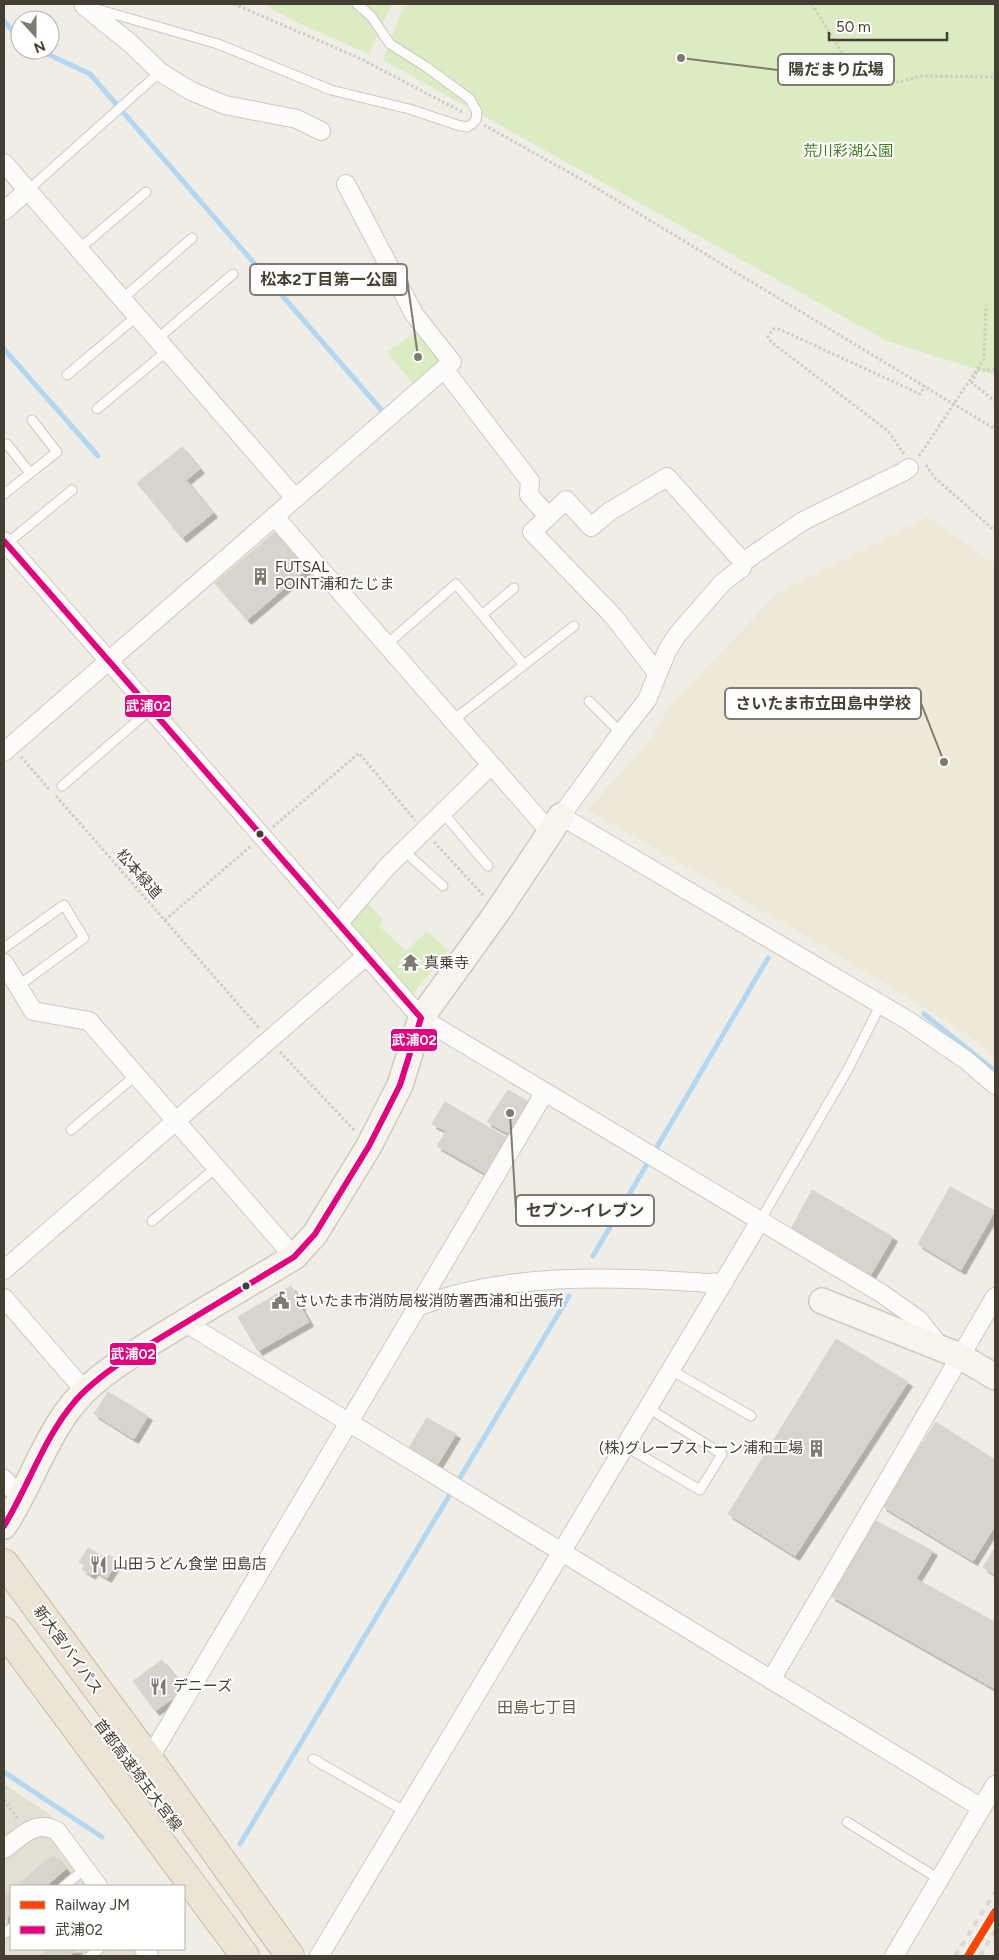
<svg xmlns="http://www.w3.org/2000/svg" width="999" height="1960" font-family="Figtree,'Noto Sans JP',sans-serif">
<defs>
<filter id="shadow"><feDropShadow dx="4.5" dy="4.5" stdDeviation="0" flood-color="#0004"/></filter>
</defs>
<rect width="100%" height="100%" fill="#efede6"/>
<path fill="#e4dfd3" d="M4,1784L51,1815V1835L89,1886H11V1949H135L140,1956H4Z"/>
<path fill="#eee9d7" d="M928,517L995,565V1058L963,1031L791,927L588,810L652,738L668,708L777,594Z"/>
<path fill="#dbecc3" d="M263,4H392L369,54L296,22Z
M404,4H995V375L887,341L383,60Z
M422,328L448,362L417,389L387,352Z
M367,902L383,920L379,926L406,951L427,931L448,950L413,994L352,930L348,922Z"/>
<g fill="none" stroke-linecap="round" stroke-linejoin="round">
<path stroke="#b1d7f2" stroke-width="5" d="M4,21L20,39
M39,50L90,74L384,413
M4,349L98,456
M924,1014L995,1071
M593,1256L768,958
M4,1772L102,1837
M240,1844L569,1296"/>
</g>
<path fill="#d7d4cd" stroke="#d7d4cc" filter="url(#shadow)" d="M182,447L200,469L186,480L213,513L182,538L137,483Z
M275,532L307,569L247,620L215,583Z
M508,1090L533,1104L513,1136L487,1122Z
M445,1102L509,1139L488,1175L437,1146L446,1131L432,1124Z
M950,1187L995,1211L961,1270L918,1244Z
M812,1190L893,1237L870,1276L790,1231Z
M291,1286L302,1304L300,1306L309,1322L258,1351L238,1317Z
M836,1339L908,1382L795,1556L728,1514Z
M108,1392L148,1416L134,1439L94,1414Z
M427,1418L456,1434L436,1467L407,1451Z
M936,1422L995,1460V1526L973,1561L882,1506Z
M874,1520L933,1551L916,1579L995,1622V1689L831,1596Z
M88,1548L106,1558L109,1555L118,1560L107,1578L94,1570L91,1575L82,1569L85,1565L79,1562Z
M995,1548V1575L983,1567Z
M162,1660L185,1690L155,1711L133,1681Z
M54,1855L66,1869L46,1886H15Z
M11,1890V1914L4,1921V1896Z
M49,1949H78L69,1956H40Z"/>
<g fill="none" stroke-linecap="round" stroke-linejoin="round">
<defs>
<path id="lane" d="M93,8L218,44L331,90L409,109L457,125L467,127L472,124L476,120L477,112L470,99L425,66L390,44L371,16L357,4
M27,191L160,72
M79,249L146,192
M122,299L192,238
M157,339L233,274
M67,375L137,316
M97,409L167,351
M7,444L30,473
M4,494L57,452L32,420
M5,545L72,490
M482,615L514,588
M386,645L456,584L524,665
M589,701L621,733
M452,721L574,626
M62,786L151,709
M443,813L488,866
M404,851L443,886
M4,948L64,905L84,938L18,986
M71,1130L136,1075
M152,1221L217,1167
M760,1221L848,1069L881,1004
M671,1370L751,1416
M625,1446L700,1490L722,1454L648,1408
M313,1759L406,1812
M847,1822L939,1879
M64,1886L85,1869
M4,1934L11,1928
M90,1956L99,1949"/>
<path id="street" d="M84,6L130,43L160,72L191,91L225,105L297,119L321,131
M4,163L295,498
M4,211L27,191
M444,369L530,481L529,495L548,516
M909,468L903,472L803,521L743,562L742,568L723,582L677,635L667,651L647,700L621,733L561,816L909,1021L966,1060L995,1085
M274,516L550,832
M4,541L421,1018L881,1293L919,1320L941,1348
M657,673L614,617L532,532L566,500L591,527L609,512L667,477L743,562
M4,752L452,362L414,314L346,184
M338,924L387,867L491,765
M4,963L33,1011L89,1021L294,1257
M4,1270L366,956
M4,1298L84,1390
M419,1306C515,1271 610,1277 709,1283L724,1282
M184,1322L982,1808
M4,1479L21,1499
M771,1680L995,1297
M149,1759L545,1092
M4,1849C21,1837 35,1819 57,1831L98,1886
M144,1949L149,1956
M319,1956L760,1221
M894,1956L995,1785"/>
<path id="secondary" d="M822,1301L960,1356L995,1377
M4,1526C28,1490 41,1448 66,1413C89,1380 124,1360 157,1339C202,1311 249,1284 294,1257L315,1234L369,1146L400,1085L421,1018L498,911L561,816"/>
<path id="highway" d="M4,1563L149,1759L290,1956
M4,1631L245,1956"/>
</defs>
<use href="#lane" stroke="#cbc9c2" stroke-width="11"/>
<use href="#street" stroke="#cbc9c2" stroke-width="20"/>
<use href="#secondary" stroke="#cfcabc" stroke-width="28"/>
<use href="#highway" stroke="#cabc9e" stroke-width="30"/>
<path stroke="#cecbc5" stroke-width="3" stroke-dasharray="2.5 2.5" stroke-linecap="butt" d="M234,4L359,58L464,113
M812,4L854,72L871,82L883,84L899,82L920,76L995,77
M484,125L588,183L995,429
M995,370H977L972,383L995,401
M904,454L888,431L771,342L768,337L773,329H779L920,394L925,386
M919,456L984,359L986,305
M926,465L934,477L995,531
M21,757L50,790
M56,796L259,1028
M273,827L359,753L415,820
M434,842L484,896
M165,920L251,846
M280,1052L355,1131
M4,1800L18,1819"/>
<use href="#lane" stroke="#fdfcfb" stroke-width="9"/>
<use href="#street" stroke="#fdfcfb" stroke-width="18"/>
<use href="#secondary" stroke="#f6f4ed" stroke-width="25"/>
<use href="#highway" stroke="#ece5d7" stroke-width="28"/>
<path stroke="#d8d8d7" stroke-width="4" stroke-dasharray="6 6" stroke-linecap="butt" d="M955,1956L995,1892
M980,1956L995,1931"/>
<defs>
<path id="bus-1" d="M4,541L421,1018L400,1085L369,1146L315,1234L294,1257L132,1355C112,1368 92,1382 76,1400C44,1437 29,1485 4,1526"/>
</defs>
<use href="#bus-1" stroke="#fff" stroke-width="10"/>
<use href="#bus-1" stroke="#e5007d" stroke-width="6"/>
<defs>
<path id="rail-1" d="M968,1956L995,1912"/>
</defs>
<use href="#rail-1" stroke="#fff" stroke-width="11"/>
<use href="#rail-1" stroke="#ff4500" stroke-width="8"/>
</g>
<defs>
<symbol id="building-bare" viewBox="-9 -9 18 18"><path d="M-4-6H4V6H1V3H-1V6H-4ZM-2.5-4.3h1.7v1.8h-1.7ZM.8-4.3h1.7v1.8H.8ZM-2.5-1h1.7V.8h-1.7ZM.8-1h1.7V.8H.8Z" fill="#807b71" stroke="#fff" stroke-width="2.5" paint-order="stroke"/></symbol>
<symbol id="temple-bare" viewBox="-9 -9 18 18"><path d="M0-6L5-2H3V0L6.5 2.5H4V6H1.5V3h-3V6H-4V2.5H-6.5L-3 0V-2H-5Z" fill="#807b71" stroke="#fff" stroke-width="2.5" paint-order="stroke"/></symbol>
<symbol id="civic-bare" viewBox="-9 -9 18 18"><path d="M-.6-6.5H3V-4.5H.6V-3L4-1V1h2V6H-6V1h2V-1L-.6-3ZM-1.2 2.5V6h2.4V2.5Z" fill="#807b71" stroke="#fff" stroke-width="2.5" paint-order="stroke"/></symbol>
<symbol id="restaurant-bare" viewBox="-9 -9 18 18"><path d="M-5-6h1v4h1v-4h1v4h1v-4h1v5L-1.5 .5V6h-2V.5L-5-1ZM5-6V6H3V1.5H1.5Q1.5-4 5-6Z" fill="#807b71" stroke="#fff" stroke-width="2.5" paint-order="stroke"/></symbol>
</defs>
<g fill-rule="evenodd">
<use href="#building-bare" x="248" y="564" width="25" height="25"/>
<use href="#temple-bare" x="398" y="950" width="25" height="25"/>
<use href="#civic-bare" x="268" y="1288" width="25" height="25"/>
<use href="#building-bare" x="804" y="1436" width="25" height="25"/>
<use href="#restaurant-bare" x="86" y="1552" width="25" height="25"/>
<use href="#restaurant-bare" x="146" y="1674" width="25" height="25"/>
</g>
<g fill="#453e32" stroke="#fff" stroke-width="2">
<circle cx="260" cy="834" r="4.5"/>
<circle cx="246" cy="1286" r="4.5"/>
</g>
<g text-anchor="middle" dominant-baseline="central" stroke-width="4" stroke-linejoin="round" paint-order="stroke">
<g font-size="15" fill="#417c20" stroke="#fff">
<text x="848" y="151">荒川彩湖公園</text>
</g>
<g font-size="15" fill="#453e32" stroke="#fff" text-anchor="start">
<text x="275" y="567">FUTSAL<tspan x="275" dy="17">POINT浦和たじま</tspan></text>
<text x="424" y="963">真乗寺</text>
<text x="294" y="1301">さいたま市消防局桜消防署西浦和出張所</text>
<text x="803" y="1448" text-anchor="end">(株)グレープストーン浦和工場</text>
<text x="113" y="1564">山田うどん食堂 田島店</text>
<text x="173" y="1686">デニーズ</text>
</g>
<g font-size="15" fill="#453e32" stroke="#fff">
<text transform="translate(139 874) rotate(49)">松本緑道</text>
<text transform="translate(68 1650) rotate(54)">新大宮バイパス</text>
<text transform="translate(138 1775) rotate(53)">首都高速埼玉大宮線</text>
</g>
<g font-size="16" fill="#695d48" stroke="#fff">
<text x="537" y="1707">田島七丁目</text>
</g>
</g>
<path fill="none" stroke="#807b71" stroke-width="2" d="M681 58L778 70M418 357L407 279M944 762L921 703M510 1113L516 1211"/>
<g fill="#807b71" stroke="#fff" stroke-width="2">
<circle cx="681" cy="58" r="5"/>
<circle cx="418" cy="357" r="5"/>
<circle cx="944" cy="762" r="5"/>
<circle cx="510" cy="1113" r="5"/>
</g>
<g fill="#fff" stroke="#807b71" stroke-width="2">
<rect x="778" y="54" width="116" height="31" rx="5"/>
<rect x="250" y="264" width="157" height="31" rx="5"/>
<rect x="725" y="688" width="196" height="31" rx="5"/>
<rect x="516" y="1195" width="138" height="31" rx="5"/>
</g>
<g font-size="16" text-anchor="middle" font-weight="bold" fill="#453e32">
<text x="836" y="75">陽だまり広場</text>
<text x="329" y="285">松本2丁目第一公園</text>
<text x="823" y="709">さいたま市立田島中学校</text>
<text x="585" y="1216">セブン-イレブン</text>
</g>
<g stroke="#fff" stroke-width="2">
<rect x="124" y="694" width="48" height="24" rx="5" fill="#e5007d"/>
<rect x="390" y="1028" width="48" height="24" rx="5" fill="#e5007d"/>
<rect x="109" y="1342" width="48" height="24" rx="5" fill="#e5007d"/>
</g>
<g font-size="14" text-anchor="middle" font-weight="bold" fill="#fff">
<text x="148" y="711">武浦02</text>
<text x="414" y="1045">武浦02</text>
<text x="133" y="1359">武浦02</text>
</g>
<rect width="999" height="1960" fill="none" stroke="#453e32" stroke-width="10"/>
<rect x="10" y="1885" width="175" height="65" fill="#ffffff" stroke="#b5b2ad"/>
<rect x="20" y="1901" width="25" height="8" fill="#ff4500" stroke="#b5b2ad"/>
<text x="55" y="1910" font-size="15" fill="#453e32">Railway JM</text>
<rect x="20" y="1926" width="25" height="8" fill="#e5007d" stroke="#b5b2ad"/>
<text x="55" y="1935" font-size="15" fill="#453e32">武浦02</text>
<g transform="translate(35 35) rotate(159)"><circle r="24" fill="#ffffff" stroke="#b5b2ad"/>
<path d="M0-4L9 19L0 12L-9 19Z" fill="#807b71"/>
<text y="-8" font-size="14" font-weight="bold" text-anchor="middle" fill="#453e32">N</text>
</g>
<path d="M829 32v8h118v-8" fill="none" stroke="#453e32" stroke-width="2.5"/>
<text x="836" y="32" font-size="15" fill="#453e32" stroke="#ffffff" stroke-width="4" paint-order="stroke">50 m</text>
</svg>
